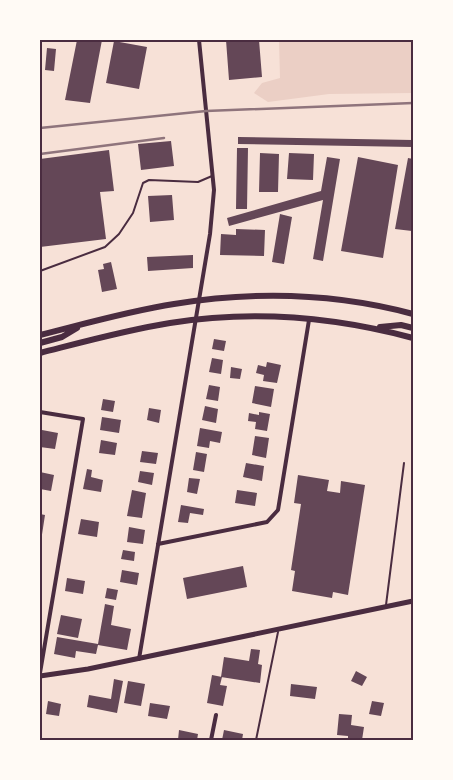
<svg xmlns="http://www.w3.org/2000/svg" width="453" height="780" font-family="Ubuntu,sans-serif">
<rect width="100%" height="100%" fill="#f7e1d7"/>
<path fill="#ebcfc5" d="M279,40H413V93L329,94L268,102L254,93L262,83L280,78Z"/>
<path fill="#644757" d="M77,40H102L90,103L65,100Z
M226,40H259L262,77L229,80Z
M114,41L147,47L139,89L106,83Z
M47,48L56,49L54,71L45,70Z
M238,137L413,140V147L238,144Z
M171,141L174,166L141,170L138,144Z
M237,148H248L247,209H236Z
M109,150L114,191L100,192L106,239L40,247V159Z
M260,153L279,154L278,192H259Z
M289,153L314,154L313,180L287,179Z
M327,157L340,159L323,261L313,259L323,200L229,226L227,218L321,191Z
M358,157L398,165L383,258L341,251Z
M408,158L413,159L412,231L395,229Z
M172,195L174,220L150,222L148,196Z
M280,214L292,217L284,264L272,262Z
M236,229L265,230L264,256L220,255L221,234L236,235Z
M193,255V268L148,271L147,257Z
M111,262L117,289L102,292L98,270L104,269L103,264Z
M214,339L226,341L224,351L212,349Z
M212,358L223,360L221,374L209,372Z
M267,362L281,365L277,383L263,381L264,375L256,373L258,365L266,367Z
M231,367L242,369L240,379L230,378Z
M209,385L220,387L218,401L206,399Z
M255,386L274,389L271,407L252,403Z
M103,399L115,401L113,412L101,410Z
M205,406L218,409L216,423L202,420Z
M149,408L161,410L159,423L147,420Z
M259,412L270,414L267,431L255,429L256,422L248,421L249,413L259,415Z
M102,417L121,420L119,433L100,430Z
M200,428L222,432L220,443L210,441L209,448L197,446Z
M42,430L58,433L55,449L40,447Z
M255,436L269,438L266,458L252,455Z
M101,440L117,443L115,455L99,453Z
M142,451L158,453L156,464L140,462Z
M196,452L207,454L204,472L193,470Z
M246,463L264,466L262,481L243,477Z
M87,469L92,470L91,477L103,480L101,492L83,489Z
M140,471L154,473L152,485L138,482Z
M40,472L54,475L51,491L40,489Z
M298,475L329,480L327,491L340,493L341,481L365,485L348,595L333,592L332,598L292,591L295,571L291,570L301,504L294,503Z
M189,478L200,479L197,494L187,492Z
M132,490L146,493L142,518L127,516Z
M237,490L257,493L255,506L235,503Z
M181,505L204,509L203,515L190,513L188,523L178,522Z
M40,514L45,515L41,541H40Z
M81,519L99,522L97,537L78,534Z
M129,527L145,530L143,544L127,542Z
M123,550L135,552L134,561L121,559Z
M243,566L247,587L187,599L183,578Z
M122,570L139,573L137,585L120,582Z
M67,578L85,581L83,594L65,591Z
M107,588L118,590L116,600L105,598Z
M105,604L114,606L111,625L131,629L127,650L98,645L96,654L76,651L75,658L54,654L57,637L98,644Z
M61,615L82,619L78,638L57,634Z
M251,649L260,650L258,664L262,665L260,683L221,677L224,657L249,661Z
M356,671L367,677L362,686L351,681Z
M212,675L222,677L220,685L227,686L223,706L207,703Z
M114,679L123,681L117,713L87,707L89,695L111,699Z
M128,681L145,684L141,706L124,703Z
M291,684L317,687L315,699L290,696Z
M48,701L61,704L59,716L46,714Z
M372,701L384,703L381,716L369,714Z
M150,703L170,706L167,719L148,716Z
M339,714L352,715L351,725L364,727L362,740H348V736L337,735Z
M179,730L198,734L197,740H178Z
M224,730L243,734L242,740H222Z"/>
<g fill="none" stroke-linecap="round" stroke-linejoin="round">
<path stroke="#4a2c40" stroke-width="2" d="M40,271L105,247L119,234L133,213L143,183L149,180L198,182L212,176
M386,605L404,463
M256,740L278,632"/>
<path stroke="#4a2c40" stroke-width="4" d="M40,412L83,419L40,673
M158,544L267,522L278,510L309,320
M139,659L210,234L214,190L199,40
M211,740L216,715"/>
<path stroke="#4a2c40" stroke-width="5" d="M40,676L88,669L413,601"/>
<path stroke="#4a2c40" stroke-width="6" d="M380,327L401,325L413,328
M40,335C84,324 129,311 174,304C254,291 335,293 413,314
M40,343L62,337L77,328
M40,353C83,342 126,330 170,323C251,310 335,317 413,338"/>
<path stroke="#8f747c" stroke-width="2.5" d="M40,128L206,111L413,103
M40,154L164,138"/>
</g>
<rect width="453" height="780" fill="none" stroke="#fffaf5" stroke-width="82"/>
<rect x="41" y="41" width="371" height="698" fill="none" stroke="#4a2c40" stroke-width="2"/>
</svg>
